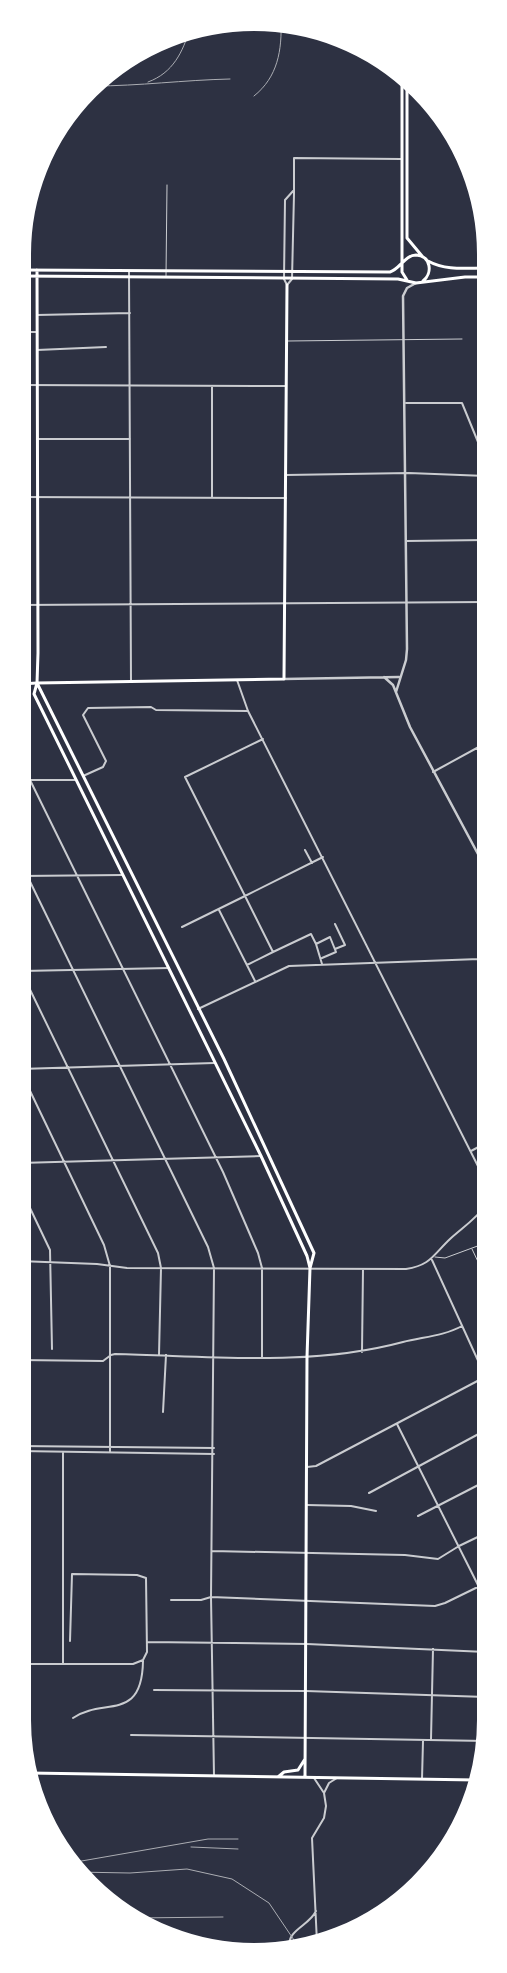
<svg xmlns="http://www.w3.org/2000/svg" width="507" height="1973" font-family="Rubik,sans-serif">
<rect width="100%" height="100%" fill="#2d3142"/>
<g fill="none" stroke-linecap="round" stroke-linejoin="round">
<path stroke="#caccd0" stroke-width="1" d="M166,277L167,185
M288,341L462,339
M472,1249L481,1268L482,1283
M435,1257L445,1258L483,1244"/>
<path stroke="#caccd0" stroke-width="2" d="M294,190L285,200L284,279L287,285L292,279L294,194C294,182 294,170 294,158L401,159
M129,272L131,682
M37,315L130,313
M21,332H36
M37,350L106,347
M21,385L286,386
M406,403H462L485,459V469L481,475
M37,439H130
M286,475L409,473L486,476
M20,497L286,498
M212,497V387
M406,541L486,540
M20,605L486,602
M237,680L248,711L486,1182
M477,748L486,766
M433,772L486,743
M83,776L103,767L106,761L83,715L88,708L151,707L156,710L247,711
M20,780H75
M30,780L223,1172L258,1253L262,1268V1358
M305,850L312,863
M20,861L208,1247L214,1268L211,1597L214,1776
M20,876L123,875
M219,910L255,981
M335,924L345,945L335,949
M182,927L245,896L185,777L263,739
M316,944L322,964
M273,952L311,934L316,944L330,937L336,952L322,958
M479,959L486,974
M247,965L273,952L245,896L323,857
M20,969L158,1253L161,1268L159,1355
M22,971L169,968
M198,1009L289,966L479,959L486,956
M20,1069L214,1063
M20,1070L104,1245L110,1266V1452
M471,1151L486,1143
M20,1163L261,1156
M19,1185L50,1250L52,1349
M432,1260L486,1378
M19,1261L97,1264L127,1268L406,1269C431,1265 433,1255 450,1239C462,1228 476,1219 486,1205
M362,1352L363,1269
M19,1360L103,1361L111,1355L115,1354C211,1356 310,1367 403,1342C422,1337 444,1336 462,1326
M163,1412L166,1355
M397,1424L486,1601
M19,1446L214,1448
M19,1451L214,1454
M307,1467L316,1466L485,1377
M369,1493L486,1430
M307,1505L351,1506L376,1511
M418,1516L486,1481
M212,1551L405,1555L438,1559L459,1546L486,1533
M171,1600H201L211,1597L435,1606L445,1603L486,1583
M147,1642L307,1644L486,1652
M19,1664H133L143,1660L147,1652L146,1578L137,1575L72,1574L70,1641
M63,1664V1452
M154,1690L306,1691L486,1697
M73,1718C103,1697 142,1723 143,1661
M131,1735L486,1741
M431,1739L433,1649
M314,1778L324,1793L326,1806L324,1818L312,1838L317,1943
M422,1779L423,1741
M324,1793L329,1783L337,1778
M289,1947C288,1929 309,1926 316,1911"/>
<path stroke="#caccd0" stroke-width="2.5" d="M384,677L393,685L410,727L486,869
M284,679L399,677
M396,692L406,660L407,649L403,296L407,288L416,283"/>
<path stroke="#fff" stroke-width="3" d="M20,684L37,683"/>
<path stroke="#fff" stroke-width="3" d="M402,75V272L407,280
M407,78V238L422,256
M428,261C446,271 466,268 486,268
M21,270L390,272C400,269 405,255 416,255C431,256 433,273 423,281
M37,270L38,653L37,683L34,694L261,1156L307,1256L310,1268
M21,276L398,279L416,283L465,277H486
M37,683L224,1059L314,1253L310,1268L307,1357L305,1777
M37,683L284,679L287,285
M29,1773L476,1780
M278,1777L284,1772L298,1770L305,1759"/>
<path stroke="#abadb3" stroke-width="1" d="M148,82C173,73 183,52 190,28
M94,86C139,86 184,80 230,79
M254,96C278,77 282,50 281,21
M191,1847L238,1849
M70,1863L208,1839H238
M75,1872L130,1873L187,1869L232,1879L269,1903L298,1946
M104,1895L110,1894
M135,1918L223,1917"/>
</g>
<path d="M0 0H507V1973H0ZM254 28H254A226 226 0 0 1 480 254V1720A226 226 0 0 1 254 1946H254A226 226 0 0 1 28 1720V254A226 226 0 0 1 254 28Z" fill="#fff" fill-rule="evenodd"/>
<path fill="none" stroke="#fff" stroke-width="6" d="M254 28H254A226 226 0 0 1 480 254V1720A226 226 0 0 1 254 1946H254A226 226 0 0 1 28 1720V254A226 226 0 0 1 254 28Z"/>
</svg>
